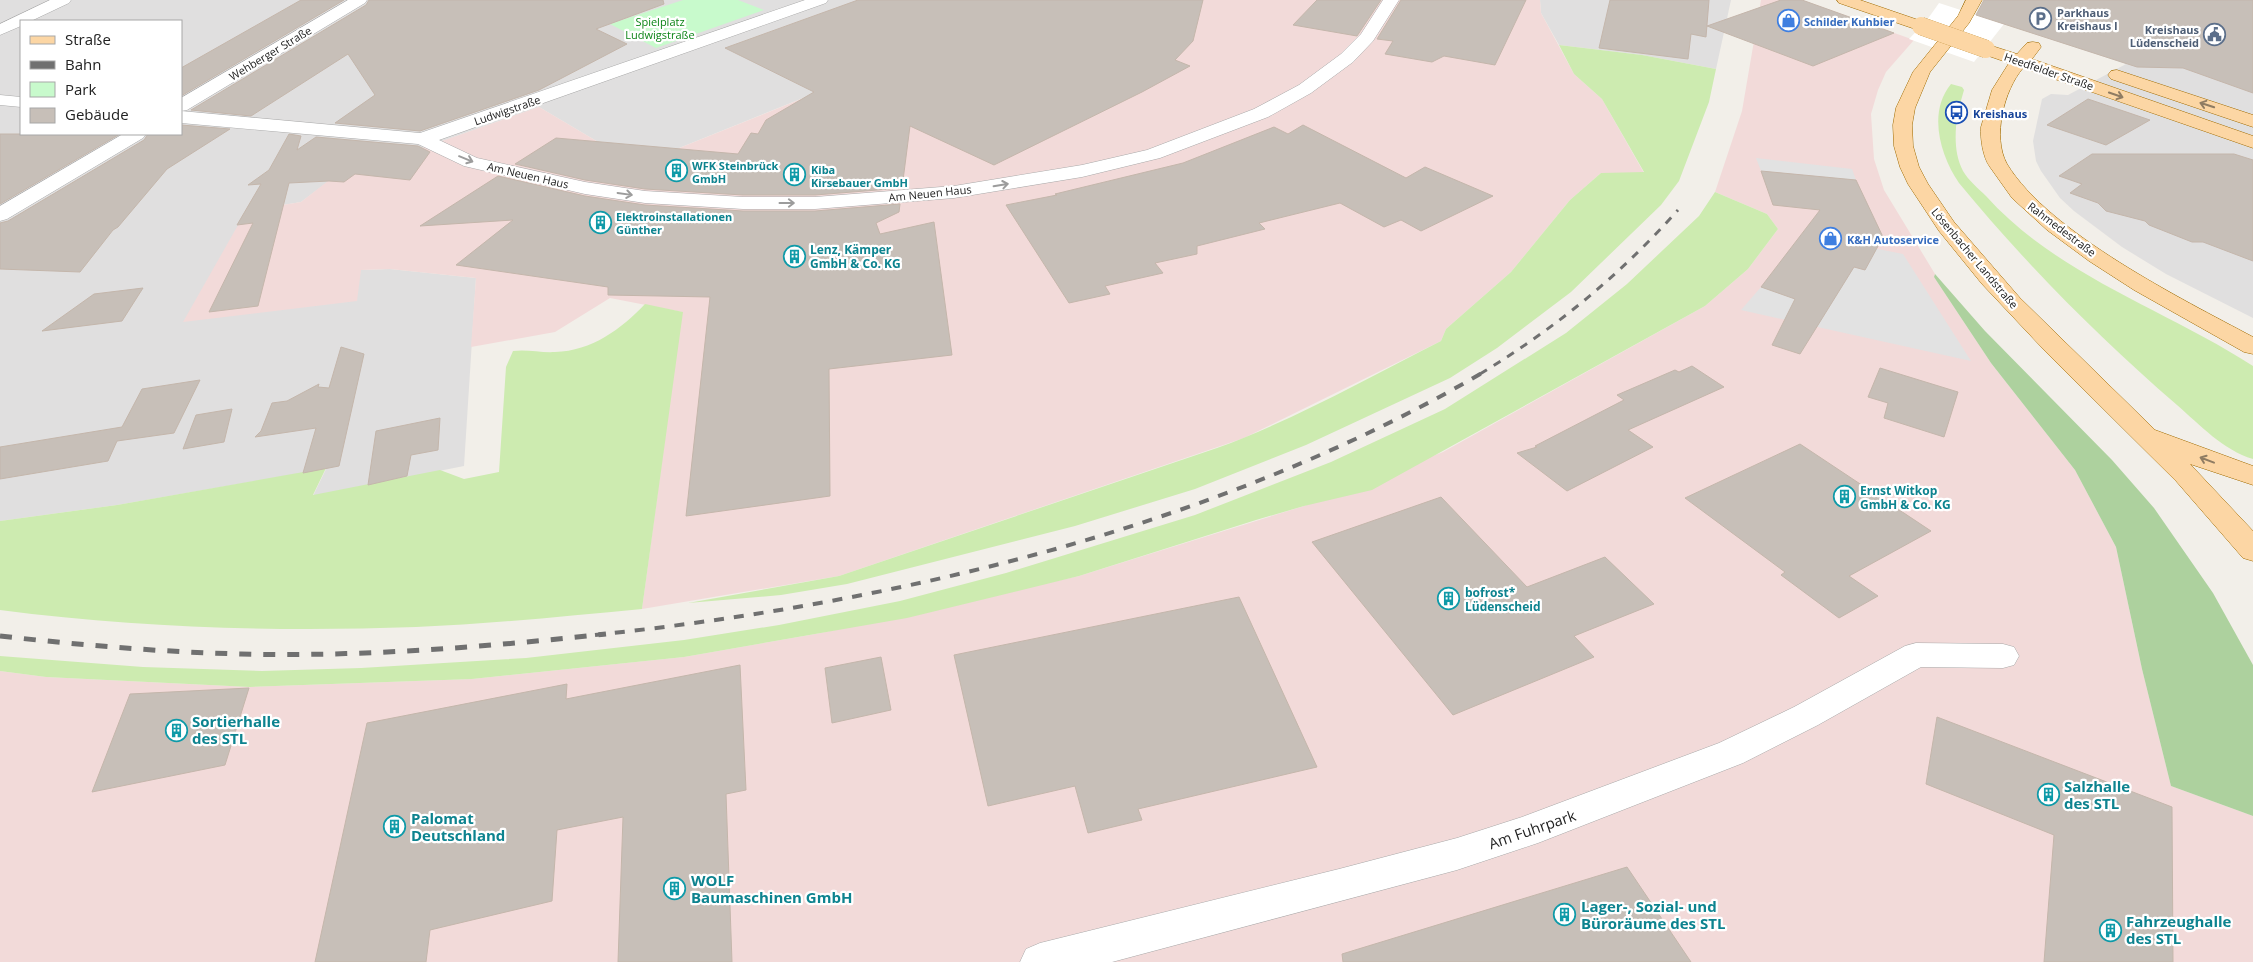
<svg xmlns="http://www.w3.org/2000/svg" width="2253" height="962" font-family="'Open Sans',sans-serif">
<rect width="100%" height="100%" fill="#f2efe9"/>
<path fill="#e0dfdf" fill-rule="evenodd" d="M0,0H1077L818,92L637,165L539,107L329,181L301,202L246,211L359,275L360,270L390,269L476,278L464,466L313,496L326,469L117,505L0,521ZM21,21H181V134H21Z
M1540,0H1731L1716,69L1642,55L1559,45L1541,13Z
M2253,0V318L2166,274L2122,247L2074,211L2060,198L2041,171L2036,161L2033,141L2042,99L2051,94L2068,95L2126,64L1998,22Z"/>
<path fill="#f2dad9" d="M1077,0H1540L1541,13L1574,74L1602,99L1644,173H1601L1570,200L1511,272L1446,329L1441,341L1244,438L839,576L642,609L682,312L610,298L555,332L471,347L476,278L390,269L361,270L357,301L183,322L246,211L301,202L328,181L539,107L637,165L816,93Z
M1761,0H1802L1914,40L1886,72L1878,90L1871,114L1874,159L1884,190L1935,274L1934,277L1991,363L2075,470L2116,547L2142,669L2171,786L2253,816V962H0V671L46,677L250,687L472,679L684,657L821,633L1079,576L1304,506L1443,452L1705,306L1748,269L1778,229L1767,214L1715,192L1742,111Z"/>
<path fill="#cdebb0" d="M1559,45L1642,55L1716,69L1709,102L1679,181L1661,205L1571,292L1497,348L1450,378L1306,445L1195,489L1075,526L847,584L781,595L688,603L839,576L1217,448C1294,420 1368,378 1441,341L1446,329L1511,272L1570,200L1601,173L1644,172L1602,99L1574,74Z
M1951,84L1962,87L1964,90L1958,111L1954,110L1953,115L1957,116C1955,135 1954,153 1963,171C1968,180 1979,189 1986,196C2058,276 2165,309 2253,366V459C2223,450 2200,425 2177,405C2098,337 2025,263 1959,183C1941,157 1927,113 1951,84Z
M1715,192L1767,214L1778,229L1748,269L1705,306L1372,490L1304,506L1256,520L1079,576L907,618L684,657L472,679L250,687L46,677L0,671V656L143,667L262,671L361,668L526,658L684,640L779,625L900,601L1006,573L1195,515L1331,462L1445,409L1566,333L1627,284L1699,216Z
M645,304L683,312L642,609C567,616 491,624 416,627C277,632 138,628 0,610V521L117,505L326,468L313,495L440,470L464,479L499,472L506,367L513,351C527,349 541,353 555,352C592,351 621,329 645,304Z"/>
<path fill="#add19e" d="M1935,274L1985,331L2112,460L2154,508L2213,593L2253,665V816L2171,786L2142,669L2116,547L2075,470L1991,363L1934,277Z"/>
<path fill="#c8facc" d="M683,0H738L764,10L656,48L610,24Z"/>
<path fill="#e2e2e2" d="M1756,158L1852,169L1856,180L1761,171Z
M1868,247L1903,254L1971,361L1741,310L1761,287L1827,309L1854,267L1865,270L1868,263Z"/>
<path fill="#fff" d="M1939,3L2004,24L1974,62L1909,39L1927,20Z"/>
<path fill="#c7bfb8" stroke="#c4b6ab" d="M301,0H344L181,96V68Z
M369,0H663L664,4L596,29L627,44L539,90L420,131L335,123L375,95L348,54L251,116L191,110L366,5Z
M858,0H1203L1193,41L1175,60L1190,66L1142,92L994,165L910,126L902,188L815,195H743L645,189L585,180L515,164L556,138L738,154L751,133L758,134L766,120L814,92L725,48Z
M1317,0H1381L1357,36L1293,25Z
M1401,0H1526L1495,65L1444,56L1432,62L1385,54L1393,41L1377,39Z
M1610,0H1709L1706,37L1691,34L1688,59L1599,48Z
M1781,0H1802L1894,33L1813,66L1707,26Z
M1984,0H2253V93L2183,68L2137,67L1976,15Z
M2088,99L2150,120L2106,145L2047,125Z
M181,125L230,129L167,169L118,227L113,230L80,272L0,269V223L8,221L144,140L148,134H181Z
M1303,125L1406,178L1425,167L1493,196L1421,231L1401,220L1384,227L1340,203L1259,223L1265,229L1197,246V254L1155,263L1163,273L1105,286L1110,294L1069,303L1006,205L1057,195L1055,194L1183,163L1274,127L1288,134Z
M0,134H120L0,204Z
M289,134L301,136L297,150L316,137L418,146L430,152L410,180L355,174L344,182L329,181L289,183L258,306L209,312L253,223L237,225L261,184L248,185L269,170Z
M2092,154H2234L2253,160V261L2203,242H2192L2149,225L2145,221L2106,211L2098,203L2070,193L2082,184L2059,176Z
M1761,171L1856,180L1883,237L1865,270L1854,267L1800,354L1772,345L1795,299L1761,287L1820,210L1773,205Z
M498,176L585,196L645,205L743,211H815L900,204L899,212L876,223L880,234L934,222L952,355L829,369L830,496L686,516L710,297L608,295V287L456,265L513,220L420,226Z
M143,288L122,321L42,331L94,294Z
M341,347L364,354L339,466L303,473L316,428L255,437L261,431L272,403L287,401L319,384L318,387L329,388Z
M1692,366L1724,387L1628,430L1653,447L1567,491L1517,453L1537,447L1535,446L1624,400L1617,395L1675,370L1679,372Z
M1880,368L1958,392L1944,437L1884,418L1888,403L1868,397Z
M200,380L174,433L117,441L108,461L0,479V447L122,427L142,389Z
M232,409L224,442L183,449L196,415Z
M440,418L438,450L411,455L407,476L368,485L376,431Z
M1800,444L1931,531L1849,576L1878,596L1839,618L1781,575L1785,572L1685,498Z
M1441,497L1527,587L1605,557L1654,604L1574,636L1594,657L1453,715L1312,542Z
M1239,597L1317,767L1138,809L1142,820L1088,833L1075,786L988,806L954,655Z
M881,657L891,710L832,723L825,668Z
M740,665L746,790L726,794L732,962H618L623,817L557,830L552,901L430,930L426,962H315L367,723L567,684L566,699Z
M249,688L225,765L92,792L130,694Z
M1937,717L2172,807L2173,962H2044L2054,835L1926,784Z
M1627,867L1691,962H1343L1342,954Z"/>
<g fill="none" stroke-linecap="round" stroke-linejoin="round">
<defs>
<path id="minor" d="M50,0H71L69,3L31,21H21V26L0,35V24Z
M348,0H367L365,3L187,110L181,111L420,133L805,0H828L826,3L439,140L477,158L585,182L645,191L743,197H815L954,186L1082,165L1147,150L1254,109L1299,85L1341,54L1361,34L1383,0H1399L1373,41L1353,62L1311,93L1268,117L1160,158L1082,177L954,198L815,209H743L645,203L585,194L464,166L418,144L181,123V98Z
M0,95L21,97V107L0,105Z
M123,134H146L143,138L7,219L0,221V206Z
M1916,643L2003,644L2014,647L2019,656L2014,665L2003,668L1921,667L1818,725L1743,763L1538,843L1457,870L1112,962H1020L1026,949L1040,943L1339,869L1457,838L1522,817L1719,743L1794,707L1905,646Z"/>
<path id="major" d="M1837,0H1860L1927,23L1929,26L1927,29H1915L1839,3Z
M1966,0H1982L1969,23L1930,72L1915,108L1912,125L1913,146L1919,167L1928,184L1954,222L2020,298L2155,430L2253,466V485L2190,464L2253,531V561L2243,558L2176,481L2046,352L1982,284L1939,231L1908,184L1900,167L1894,146L1893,125L1896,108L1913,72L1958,16Z
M2033,42L2039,43L2041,47L2032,59L2253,136V148L2023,68C2004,90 1992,137 2007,164C2049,233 2182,299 2253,337V354L2244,352L2134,290L2089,261L2047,230L2012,198L1990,167C1983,158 1980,138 1981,127L1992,90L2009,63L1980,53L1978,49L1980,45L1986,44L2017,54L2027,43Z
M2117,70L2253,115V127L2111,79L2108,75L2111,71Z"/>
</defs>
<use href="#minor" stroke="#a9a9a9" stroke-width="1"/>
<use href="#major" stroke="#a06b00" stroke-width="1"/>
<use href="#minor" fill="#fff" fill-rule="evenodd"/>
<use href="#major" fill="#fcd6a4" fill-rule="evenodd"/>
<path stroke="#707070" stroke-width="3" stroke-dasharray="8 8" stroke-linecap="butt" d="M1480,374C1557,327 1618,277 1678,210"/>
<path stroke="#707070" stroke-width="4" stroke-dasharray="10 10" stroke-linecap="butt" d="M595,635C898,603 1217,527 1482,373"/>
<path stroke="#707070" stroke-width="5" stroke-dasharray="12 12" stroke-linecap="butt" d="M0,636C80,645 160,652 241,654C363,657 485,647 606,634"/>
<defs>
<path id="major-bridge" d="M1921,26L1986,49"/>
</defs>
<use href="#major-bridge" stroke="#a06b00" stroke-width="18" stroke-linecap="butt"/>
<use href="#major-bridge" stroke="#fcd6a4" stroke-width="18"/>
</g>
<defs><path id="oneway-shaft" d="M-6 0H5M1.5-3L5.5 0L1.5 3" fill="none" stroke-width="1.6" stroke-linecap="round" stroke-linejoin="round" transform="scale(1.25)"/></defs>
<g stroke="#8f7c63">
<use href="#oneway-shaft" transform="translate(2116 95) rotate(19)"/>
<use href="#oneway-shaft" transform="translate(2207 105) rotate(-162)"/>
<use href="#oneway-shaft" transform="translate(2207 460) rotate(-159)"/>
</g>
<g stroke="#9c9c9c">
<use href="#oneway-shaft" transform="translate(466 159) rotate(22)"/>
<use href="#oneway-shaft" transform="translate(1001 185) rotate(-9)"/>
<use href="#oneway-shaft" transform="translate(625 194) rotate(8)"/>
<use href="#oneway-shaft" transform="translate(787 203)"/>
</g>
<defs>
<symbol id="parking-ring" viewBox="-11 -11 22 22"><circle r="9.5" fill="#fff" stroke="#5c6f8a" stroke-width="1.5"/><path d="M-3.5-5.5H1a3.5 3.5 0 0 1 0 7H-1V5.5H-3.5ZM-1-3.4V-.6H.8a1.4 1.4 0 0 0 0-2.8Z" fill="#5c6f8a"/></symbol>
<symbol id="shop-ring" viewBox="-11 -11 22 22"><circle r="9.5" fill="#fff" stroke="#3f7fe0" stroke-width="1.5"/><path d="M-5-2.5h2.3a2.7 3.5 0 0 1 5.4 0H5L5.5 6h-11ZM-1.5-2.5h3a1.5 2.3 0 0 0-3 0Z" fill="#3f7fe0"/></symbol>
<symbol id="civic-ring" viewBox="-11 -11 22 22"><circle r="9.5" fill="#fff" stroke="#5c6f8a" stroke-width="1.5"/><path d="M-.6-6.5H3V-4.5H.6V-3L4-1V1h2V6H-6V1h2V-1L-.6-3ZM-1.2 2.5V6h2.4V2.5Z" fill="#5c6f8a"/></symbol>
<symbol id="bus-ring" viewBox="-11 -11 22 22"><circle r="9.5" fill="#fff" stroke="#1a4fb4" stroke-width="1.5"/><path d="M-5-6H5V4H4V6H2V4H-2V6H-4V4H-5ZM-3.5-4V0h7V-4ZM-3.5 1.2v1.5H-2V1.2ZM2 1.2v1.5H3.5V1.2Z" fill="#1a4fb4"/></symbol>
<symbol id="building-ring" viewBox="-11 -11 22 22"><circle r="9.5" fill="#fff" stroke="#0f9aa8" stroke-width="1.5"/><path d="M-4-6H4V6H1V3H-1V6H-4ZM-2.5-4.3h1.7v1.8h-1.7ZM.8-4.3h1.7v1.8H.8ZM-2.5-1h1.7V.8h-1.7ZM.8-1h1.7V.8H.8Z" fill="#0f9aa8"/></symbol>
</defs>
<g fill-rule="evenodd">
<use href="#parking-ring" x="2028" y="6" width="25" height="25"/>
<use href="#shop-ring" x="1776" y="8" width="25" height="25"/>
<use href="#civic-ring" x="2202" y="22" width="25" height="25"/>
<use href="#bus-ring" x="1944" y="100" width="25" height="25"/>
<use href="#building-ring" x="664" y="158" width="25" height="25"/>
<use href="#building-ring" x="782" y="162" width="25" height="25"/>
<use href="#building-ring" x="588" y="210" width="25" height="25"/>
<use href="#shop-ring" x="1818" y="226" width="25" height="25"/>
<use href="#building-ring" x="782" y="244" width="25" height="25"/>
<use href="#building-ring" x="1832" y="484" width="25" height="25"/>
<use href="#building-ring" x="1436" y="586" width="25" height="25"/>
<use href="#building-ring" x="164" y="718" width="25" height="25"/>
<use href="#building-ring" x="2036" y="782" width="25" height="25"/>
<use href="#building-ring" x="382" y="814" width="25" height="25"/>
<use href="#building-ring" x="662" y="876" width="25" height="25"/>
<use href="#building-ring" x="1552" y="902" width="25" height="25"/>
<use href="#building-ring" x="2098" y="918" width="25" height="25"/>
</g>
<g text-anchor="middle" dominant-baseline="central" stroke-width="4.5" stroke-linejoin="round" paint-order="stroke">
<g font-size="11" font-weight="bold" fill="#4e5e75" stroke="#fff" text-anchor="start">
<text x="2057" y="12">Parkhaus<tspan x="2057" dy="13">Kreishaus I</tspan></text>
<text x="2199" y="29" text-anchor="end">Kreishaus<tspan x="2199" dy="13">Lüdenscheid</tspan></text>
</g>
<g font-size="11" fill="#0c8416" stroke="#fff">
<text x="660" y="21">Spielplatz<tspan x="660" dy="13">Ludwigstraße</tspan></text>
</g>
<g font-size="11" font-weight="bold" fill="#366cbe" stroke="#fff" text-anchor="start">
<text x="1804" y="21">Schilder Kuhbier</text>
<text x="1847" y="239">K&amp;H Autoservice</text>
</g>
<g font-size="11" fill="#222" stroke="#fff">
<text transform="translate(270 53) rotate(-31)">Wehberger Straße</text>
<text transform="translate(2049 71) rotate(19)">Heedfelder Straße</text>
<text transform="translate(507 110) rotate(-19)">Ludwigstraße</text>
<text transform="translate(528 175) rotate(13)">Am Neuen Haus</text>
<text transform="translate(930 193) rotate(-6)">Am Neuen Haus</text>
<text transform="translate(2062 229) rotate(37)">Rahmedestraße</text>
<text transform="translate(1975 258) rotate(50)">Lösenbacher Landstraße</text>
</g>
<g font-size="11" font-weight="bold" fill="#164399" stroke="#fff" text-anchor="start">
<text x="1973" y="113">Kreishaus</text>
</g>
<g font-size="11" font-weight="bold" fill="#0d838f" stroke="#fff" text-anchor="start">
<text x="692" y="165">WFK Steinbrück<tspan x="692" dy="13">GmbH</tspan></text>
<text x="811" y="169">Kiba<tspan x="811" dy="13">Kirsebauer GmbH</tspan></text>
<text x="616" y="216">Elektroinstallationen<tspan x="616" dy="13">Günther</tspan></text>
</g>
<g font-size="12" font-weight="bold" fill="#0d838f" stroke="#fff" text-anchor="start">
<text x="810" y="249">Lenz, Kämper<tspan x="810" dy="14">GmbH &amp; Co. KG</tspan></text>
<text x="1860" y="490">Ernst Witkop<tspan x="1860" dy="14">GmbH &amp; Co. KG</tspan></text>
<text x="1465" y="592">bofrost*<tspan x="1465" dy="14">Lüdenscheid</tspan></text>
</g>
<g font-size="15" font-weight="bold" fill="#0d838f" stroke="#fff" text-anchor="start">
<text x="192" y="721">Sortierhalle<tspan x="192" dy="17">des STL</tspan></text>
<text x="2064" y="786">Salzhalle<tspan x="2064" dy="17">des STL</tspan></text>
<text x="411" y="818">Palomat<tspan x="411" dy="17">Deutschland</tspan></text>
<text x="691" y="880">WOLF<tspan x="691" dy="17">Baumaschinen GmbH</tspan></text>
<text x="1581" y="906">Lager-, Sozial- und<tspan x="1581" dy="17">Büroräume des STL</tspan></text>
<text x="2126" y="921">Fahrzeughalle<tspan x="2126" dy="17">des STL</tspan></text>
</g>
<g font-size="15" fill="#222" stroke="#fff">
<text transform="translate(1532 829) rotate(-19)">Am Fuhrpark</text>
</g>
</g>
<rect x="20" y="20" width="162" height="115" fill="#ffffff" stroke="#a7a7a7"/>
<rect x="30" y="36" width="25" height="8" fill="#fcd6a4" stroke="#a7a7a7"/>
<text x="65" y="45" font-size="15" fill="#222222">Straße</text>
<rect x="30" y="61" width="25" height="8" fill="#707070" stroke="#a7a7a7"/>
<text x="65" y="70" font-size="15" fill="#222222">Bahn</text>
<rect x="30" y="82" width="25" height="15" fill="#c8facc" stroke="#a7a7a7"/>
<text x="65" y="95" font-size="15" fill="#222222">Park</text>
<rect x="30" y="108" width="25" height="15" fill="#c7bfb8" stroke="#a7a7a7"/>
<text x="65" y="120" font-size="15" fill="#222222">Gebäude</text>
</svg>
